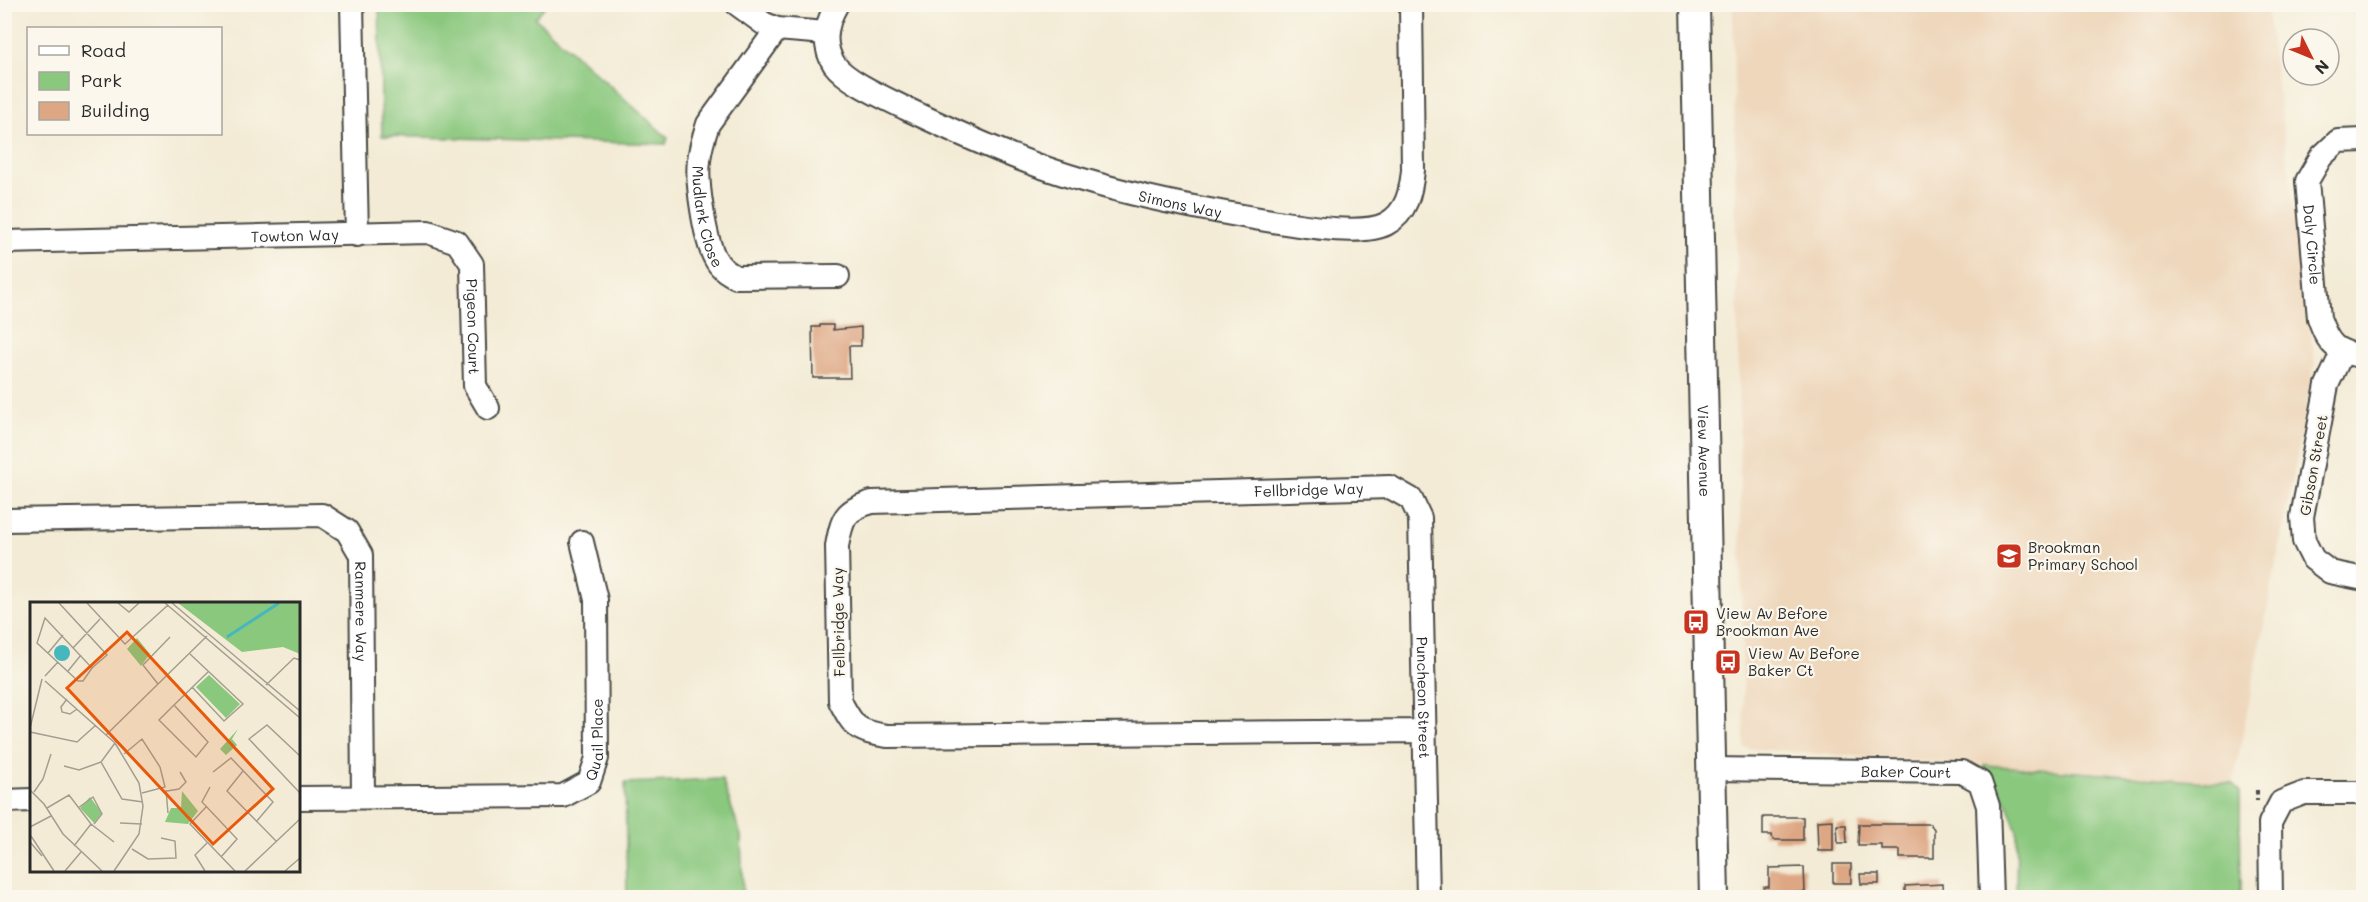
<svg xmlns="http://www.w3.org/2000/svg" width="2368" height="902" font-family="Mali,sans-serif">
<rect width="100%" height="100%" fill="#fbf7ec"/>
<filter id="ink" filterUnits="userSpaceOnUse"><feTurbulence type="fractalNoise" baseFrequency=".0167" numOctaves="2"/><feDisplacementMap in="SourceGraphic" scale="12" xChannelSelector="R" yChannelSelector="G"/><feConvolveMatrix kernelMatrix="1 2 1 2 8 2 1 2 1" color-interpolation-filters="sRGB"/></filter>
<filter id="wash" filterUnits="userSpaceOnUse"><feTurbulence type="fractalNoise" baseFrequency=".008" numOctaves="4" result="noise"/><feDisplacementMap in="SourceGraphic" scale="24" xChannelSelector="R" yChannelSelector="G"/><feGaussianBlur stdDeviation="1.35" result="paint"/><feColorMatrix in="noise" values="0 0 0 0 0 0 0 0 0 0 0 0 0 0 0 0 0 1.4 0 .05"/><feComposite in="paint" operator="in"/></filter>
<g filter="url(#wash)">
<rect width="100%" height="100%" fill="#f3ebd5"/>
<path fill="#eed7bb" d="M1778,4L2266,5L2315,364L2233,784L1744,748L1733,9Z"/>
<path fill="#8ac87e" stroke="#5a7a54" stroke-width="1.5" d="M379,5H546L535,18L668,138L666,144L382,136Z
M1984,765L2233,784L2240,792L2241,897H2016L2017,831L2006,801L1983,772Z
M722,779L741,836L743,897H627L625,783Z"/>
<g id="blocks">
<path fill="#dea784" d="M820,325H833V330L861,327V346H849L850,378H813L812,327H820Z
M1763,817H1803V840H1773L1772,835H1763Z
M1833,820V851H1818L1817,821Z
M1859,824H1930L1934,829V858H1900V850H1882V845H1858Z
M1837,825H1846L1847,843H1838Z
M1833,864H1851V883H1833Z
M1804,867L1805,892L1792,893L1793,898H1765L1764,887H1769V868Z
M1860,874H1879V884H1861Z
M1942,884L1943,898H1905V886Z"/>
</g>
</g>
<g filter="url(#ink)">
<use href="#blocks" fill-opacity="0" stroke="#494844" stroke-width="1.5"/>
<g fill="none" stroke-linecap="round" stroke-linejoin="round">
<defs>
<g id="minor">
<path d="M352,4L357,235"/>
<path d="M737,4L763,23L777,29L826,33"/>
<path id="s1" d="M837,4C826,23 822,45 834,64C847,82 887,99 907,109C945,127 984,145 1023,160C1105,191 1192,208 1278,222C1304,226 1362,236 1386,224C1407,213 1411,191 1413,170L1411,4"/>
<path id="s2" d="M777,29L708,124C704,136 700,148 699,161C696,181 705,240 715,258C720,268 727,272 736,277L838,276"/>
<path id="s3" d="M2364,140L2338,141L2321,157L2307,181L2319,318C2329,346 2335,351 2364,357"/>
<path id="s4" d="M4,242L428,232L457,242L472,264L475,386L488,408"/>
<path d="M2342,353L2327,385L2302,517L2304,541L2313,559L2330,572L2364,579"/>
<path id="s5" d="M4,520L322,515L347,531L361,555L363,797"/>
<path id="s6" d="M1425,731L887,736C857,731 854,728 840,701L837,546C842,519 844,510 872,502L1390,487L1411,499L1420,518L1428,898"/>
<path id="s7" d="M1711,769L1962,772L1980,782L1988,806L1991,898"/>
<path id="s8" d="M298,798L563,796L589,782L597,758L596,600L582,542"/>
<path d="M4,801L32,800"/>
<path d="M2271,898L2270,823L2281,802L2304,793H2364"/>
</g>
<g id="tertiary">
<path id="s9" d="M1695,4L1714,898"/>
</g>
</defs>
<use href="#minor" stroke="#494844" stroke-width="26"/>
<use href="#tertiary" stroke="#494844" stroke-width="32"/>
<path stroke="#494844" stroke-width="4" stroke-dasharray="4.5 4.5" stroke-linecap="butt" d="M2257,790V801"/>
<use href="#minor" stroke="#fff" stroke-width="22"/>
<use href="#tertiary" stroke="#fff" stroke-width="28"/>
</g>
</g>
<defs>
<symbol id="school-square" viewBox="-11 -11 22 22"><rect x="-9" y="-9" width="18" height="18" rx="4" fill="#c8321e" stroke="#fbf7ec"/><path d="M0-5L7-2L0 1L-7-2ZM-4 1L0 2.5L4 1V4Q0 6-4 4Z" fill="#fff"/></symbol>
<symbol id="bus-square" viewBox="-11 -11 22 22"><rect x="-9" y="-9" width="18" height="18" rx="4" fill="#c8321e" stroke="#fbf7ec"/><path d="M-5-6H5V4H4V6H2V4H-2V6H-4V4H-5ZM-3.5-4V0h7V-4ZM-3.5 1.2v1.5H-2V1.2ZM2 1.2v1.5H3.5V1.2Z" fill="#fff"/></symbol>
</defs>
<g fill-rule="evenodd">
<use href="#school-square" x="1994" y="541" width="30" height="30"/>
<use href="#bus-square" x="1681" y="607" width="30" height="30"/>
<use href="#bus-square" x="1713" y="647" width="30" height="30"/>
</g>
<g text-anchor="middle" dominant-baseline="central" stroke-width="4.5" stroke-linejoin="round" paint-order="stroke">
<g font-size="15" fill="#2b2b2b" stroke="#fbf7ec">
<text stroke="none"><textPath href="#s1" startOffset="440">Simons Way</textPath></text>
<text stroke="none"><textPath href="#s2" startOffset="212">Mudlark Close</textPath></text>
<text stroke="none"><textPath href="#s4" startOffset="291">Towton Way</textPath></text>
<text stroke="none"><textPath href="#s3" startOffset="141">Daly Circle</textPath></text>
<text stroke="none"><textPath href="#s4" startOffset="544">Pigeon Court</textPath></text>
<text stroke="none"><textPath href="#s9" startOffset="447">View Avenue</textPath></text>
<text transform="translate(2313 465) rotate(-80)">Gibson Street</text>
<text stroke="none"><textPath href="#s6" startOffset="1254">Fellbridge Way</textPath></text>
<text stroke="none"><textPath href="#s5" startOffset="432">Ranmere Way</textPath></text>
<text transform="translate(838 622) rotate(-91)">Fellbridge Way</text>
<text stroke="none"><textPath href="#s6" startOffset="1560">Puncheon Street</textPath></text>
<text stroke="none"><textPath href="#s8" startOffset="338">Quail Place</textPath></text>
<text stroke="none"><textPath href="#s7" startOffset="195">Baker Court</textPath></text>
</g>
<g font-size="15" fill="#2b2b2b" stroke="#fbf7ec" text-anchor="start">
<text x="2028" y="547">Brookman<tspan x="2028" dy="17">Primary School</tspan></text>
<text x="1716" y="613">View Av Before<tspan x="1716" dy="17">Brookman Ave</tspan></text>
<text x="1748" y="653">View Av Before<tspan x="1748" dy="17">Baker Ct</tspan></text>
</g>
</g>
<g transform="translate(30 602)">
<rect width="270" height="270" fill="#f3ebd5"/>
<path d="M148,1H270V52L253,45L212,50ZM107,36L120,52L111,64L97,47ZM179,73L210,102L196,116L166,85ZM208,127L202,137L207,143L196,153L190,147ZM152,189L168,209L158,222L135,220L141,206H151ZM60,195L72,211L64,221L50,206Z" fill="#8ac87e"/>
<path d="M24 51a8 8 0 1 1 16 0a8 8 0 1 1-16 0Z" fill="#46b6bf"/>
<path fill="none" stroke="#46b6bf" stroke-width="3" d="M197,35L249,1"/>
<path fill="none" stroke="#a39e91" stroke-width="1.5" d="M29,1L77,53L62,66M57,1L95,42L138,3M88,1L99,10L109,1M135,1L270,116M142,1L270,109M15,16L62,66L53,79H48L7,41ZM43,46L70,17M18,51L33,33M160,52L213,102L194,119L162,85M38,69L51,53M15,74L28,60M15,79L85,141L109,181L113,204L109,232L84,269M128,82L113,63L140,35M236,83L264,56L270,58M37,97L31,105L32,110L40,112L47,107M144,103L178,140L166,155L129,118L144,103L178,70M0,126L12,77M0,130L47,140L66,123M76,133L177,34M85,141L71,160L92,197L113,200M94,152L112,137L130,165L135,185L112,191M270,154L237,123L219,137L270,191M34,164L49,168L71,160M213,169L197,189L246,239M183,170L201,156L243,200L226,220M180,185L172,200L207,237L191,255M0,188L14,202L33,232L72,269M136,188L138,211M137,189L149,187L156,180L150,170M4,190L13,177L21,152M177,204L160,222L205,269M17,206L39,193L61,222L84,240M48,206L63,195L72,212L64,222M90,221L112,222M0,225L21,214M1,234L24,269M0,240L12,254M44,244L61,222M102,247L118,257L146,256L145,239L131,236M35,269L51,250M175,269L165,253L177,241M215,269L270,217M255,269L270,256"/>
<path fill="#e8590c" fill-opacity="0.15" stroke="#e8590c" stroke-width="3" d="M97,30L243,187L183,242L37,86Z"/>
<rect width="270" height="270" fill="none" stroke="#2b2b2b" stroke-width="3"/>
</g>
<rect width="2368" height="902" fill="none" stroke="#fbf7ec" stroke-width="24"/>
<rect x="27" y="27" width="195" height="108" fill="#fbf7ec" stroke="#a8a59f" stroke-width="1.5"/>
<rect x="39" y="46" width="30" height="9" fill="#ffffff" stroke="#a8a59f" stroke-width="1.5"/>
<text x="81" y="57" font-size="18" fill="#2b2b2b">Road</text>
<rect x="39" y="72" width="30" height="18" fill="#8ac87e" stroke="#a8a59f" stroke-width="1.5"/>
<text x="81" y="87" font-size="18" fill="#2b2b2b">Park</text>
<rect x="39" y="102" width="30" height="18" fill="#dea784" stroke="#a8a59f" stroke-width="1.5"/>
<text x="81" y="117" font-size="18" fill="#2b2b2b">Building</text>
<g transform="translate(2311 57) rotate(133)"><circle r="28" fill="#fbf7ec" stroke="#a8a59f" stroke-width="1.5"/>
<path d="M0-4.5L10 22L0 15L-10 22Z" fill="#c8321e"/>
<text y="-9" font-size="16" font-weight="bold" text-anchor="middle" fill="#2b2b2b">N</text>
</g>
</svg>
